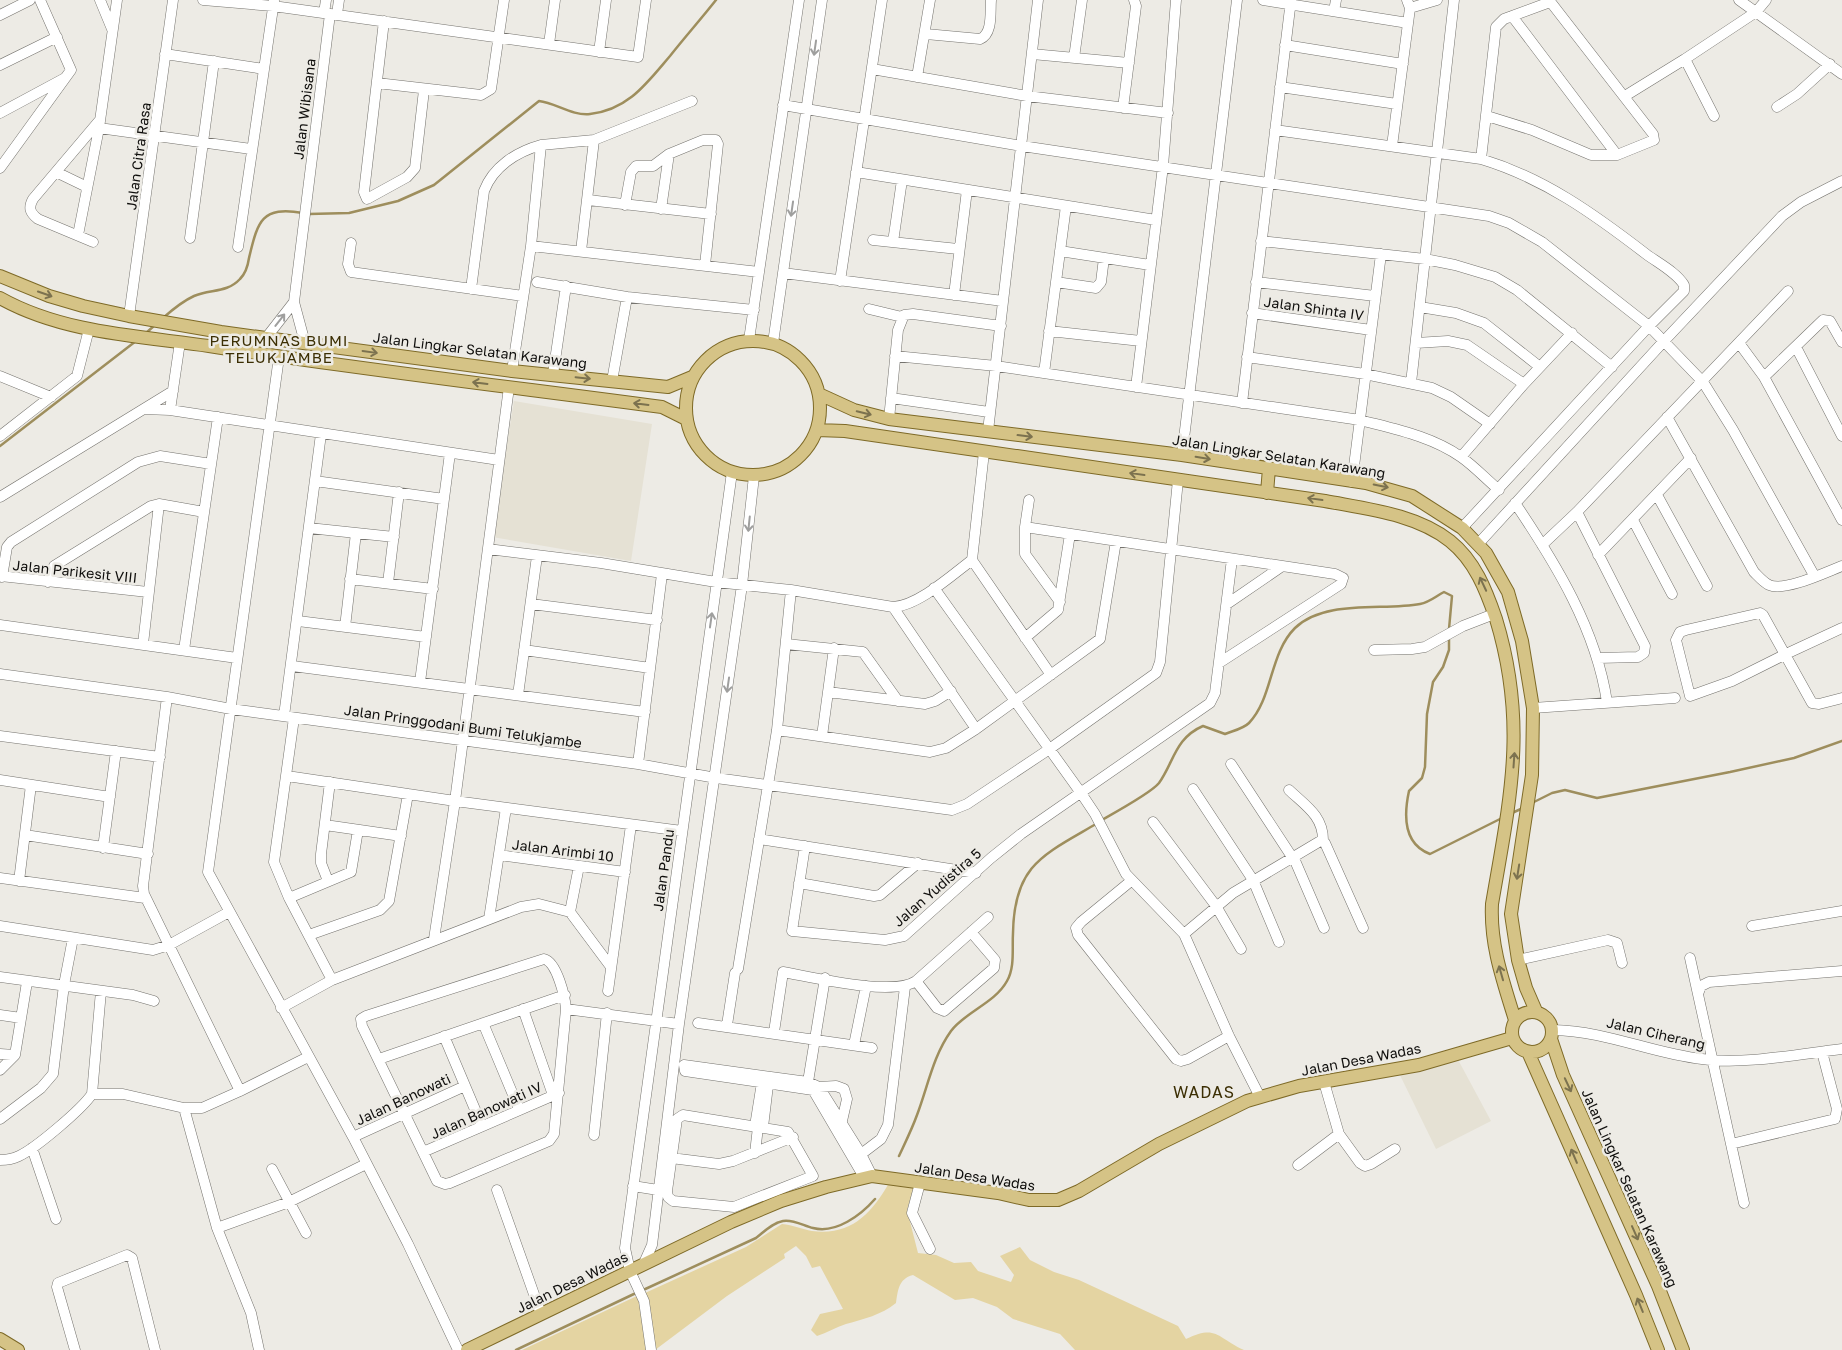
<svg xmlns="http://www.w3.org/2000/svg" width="1842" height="1350" font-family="'Golos Text',sans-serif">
<rect width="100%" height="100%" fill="#edebe5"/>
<path fill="#e5e1d4" d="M514,401L652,424L631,561L492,537Z
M1455,1054L1491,1121L1436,1149L1397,1069Z"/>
<path fill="#e4d4a2" d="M889,1183L914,1187L907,1210L918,1253L936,1255L954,1263L971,1262L978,1271L1011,1282L1014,1275L1000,1256L1020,1247L1030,1260L1054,1272L1079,1280L1178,1326L1186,1339C1217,1324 1217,1338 1244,1350H1075L1060,1334L1013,1319L997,1307L973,1298L955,1300L913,1275C898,1279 898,1291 896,1303C881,1315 864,1319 846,1324C836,1327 827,1333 817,1336L811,1330L820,1314L843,1309L820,1266L812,1268L806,1256L796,1246L784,1254L785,1258L782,1260L727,1296L655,1350L645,1293L746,1247L782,1224C793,1225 802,1229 812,1231C851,1236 871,1214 889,1183Z
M639,1295L648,1350H522Z"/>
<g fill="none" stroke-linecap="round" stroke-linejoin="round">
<path stroke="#9e8e5d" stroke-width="2.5" d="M309,214L349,213L398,201L434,185L539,101C556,103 572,116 590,114C628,110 647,83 670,56C685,37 701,19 716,0
M163,318C172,310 183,301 194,296C211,289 227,293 240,279C245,274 248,265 249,258C258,221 261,206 303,213
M146,333L155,325
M0,446L136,341
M1449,637V650L1443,667L1433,682L1427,714L1425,767L1422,778L1409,791C1404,814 1403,844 1430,854L1502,818
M1532,803L1552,793L1565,790L1597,798L1730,772L1794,758L1842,741
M1512,813L1523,808
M1100,821C1114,813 1151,793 1159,783C1174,762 1175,738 1203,726L1225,734C1232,731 1243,729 1249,723C1273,698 1269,654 1295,628C1325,599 1383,611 1420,604C1430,602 1436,596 1444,592L1452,596L1449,629
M899,1156C905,1143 912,1129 917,1115C928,1086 933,1056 951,1031C965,1012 995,1003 1007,981C1015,967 1012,949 1013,933C1014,865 1043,855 1096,824
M641,1291L756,1238C764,1232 772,1223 783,1221C793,1219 804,1226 813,1228C836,1234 861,1215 875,1199
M516,1350L636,1293"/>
<defs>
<path id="minor" d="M100,0L112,29
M203,0L273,6L638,57L646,0
M1263,0L1408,23
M1739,0L1842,74
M1410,8L1437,0
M1334,11L1336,0
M324,13L326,0
M337,14L339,0
M0,15L30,0
M1512,16L1617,155
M384,21L364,192L367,199L407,177L415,168L424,90
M926,34L980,39C993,34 990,12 991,0
M549,44L555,0
M1285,45L1403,64
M599,52L606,0
M165,54L264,69
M1032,54L1129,63
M1074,58L1082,0
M0,65L57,37
M872,69L1027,96L1168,113
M917,77L930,0
M377,83L481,95L491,89L504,0
M1280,87L1397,104
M1625,96L1685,59
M783,105L1022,146L1489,216L1509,223L1542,242L1649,326L1703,382L1733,430L1815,577
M1777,107L1797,94L1830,64
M1123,108L1136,6L1134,0
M0,113L65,78
M1487,116L1532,130L1591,155H1617L1654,140L1653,134L1549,0
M1714,116L1685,59L1756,12L1766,0
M99,128L251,149
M1275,130L1481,159C1544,178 1594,214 1646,254C1658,263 1676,272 1684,285V291L1649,326L1462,528
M1392,146L1410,8L1407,0
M1481,159L1496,27L1504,19L1550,2
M0,168L71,70L40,0
M56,172L87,187
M856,172L1156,220
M588,200L711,214
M625,205L631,172L636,166H653L669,154L703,140H716L718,144L705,265
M661,209L669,154
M78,235L99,128L117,0
M190,238L214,61
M873,240L958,249
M1261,241L1425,259L1455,265L1495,277L1517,290L1612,367
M93,242L38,219C30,213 28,208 33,199L99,121
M893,242L902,180
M351,243L348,264L351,272L523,296
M531,246L759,272
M238,247L274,1
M581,251L594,140
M1060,251L1150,265
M783,273L1003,301
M840,281L882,0
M537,282L627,297L754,310
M1056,282L1096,288L1101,282L1104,258
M1256,282L1375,296
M471,289L484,191C493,167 516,152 541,145
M954,295L967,190
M1420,307L1456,313L1484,323L1540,367
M869,309L902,317
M1252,313L1371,330
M129,316L173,0
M1049,331L1141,341
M266,338L294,302
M749,340L799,0
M305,343L294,302L330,14
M773,343L822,0
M1416,343L1448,341L1467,345L1524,384
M1739,343L1764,377L1842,520
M1796,347L1842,436
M895,356L996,366L1360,420C1394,429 1431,436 1461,457C1474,466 1486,479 1499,490
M279,357L208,872L353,1137L408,1244L458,1350
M1247,357L1365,374L1432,388L1451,397L1490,424
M512,371L531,246L541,145L594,140L692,101
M1044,373L1066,206
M553,374L566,286
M0,376L51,397
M1764,377L1823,320L1830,321L1842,342
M612,381L627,297
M1411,383L1454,0
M1136,387L1163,166L1176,0
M891,398L989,412
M1242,403L1291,0
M144,409L170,410L499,460
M170,410L180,342
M1667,417L1754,572C1759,577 1763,582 1769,585C1785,592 1826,572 1842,566
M889,419L898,330L904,315L913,314L1001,326
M988,431L1038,0
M0,436L77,376L89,329
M1182,455L1237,0
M1461,457L1524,384L1572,333
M315,481L444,499
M1352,482L1381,254
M1657,495L1707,586
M0,497L173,391
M1029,500L1025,527V554L1060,602
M1515,503C1556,564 1596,629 1607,702
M1577,512L1645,646L1644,653L1638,657L1598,658
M1633,520L1672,594
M1025,527L1335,574L1343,578L1341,584L1219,663
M309,528L394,537
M1479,543L1664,341L1782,216L1801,202L1842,181
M1542,545L1577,512L1788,291
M488,549L601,563L716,582L791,590L893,607C918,606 952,575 972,560L984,452
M1598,555L1691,458
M972,560L1051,675
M0,576L148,592
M2,577L7,547L11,542L138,462L160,456L211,464
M350,579L433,589
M48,582L54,566L151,506L159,504L204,512
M388,583L399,492
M934,588L1081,793L1095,814L1126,874L1184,934L1229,1036L1260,1097
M531,604L657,620
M1227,604L1281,567
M893,607L976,729
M298,621L426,637
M0,625L237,658
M345,627L356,533
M1842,628L1786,654L1732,681L1690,696L1676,640L1680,632L1686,630L1760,613L1763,615L1812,703L1819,704L1842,698
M1025,638L1058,610L1070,534
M143,644L159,504
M786,644L863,652L898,701
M184,650L218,417
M524,650L650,668
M1374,650L1412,649L1425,647L1463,626L1494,614
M292,666L645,712
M0,674L167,697L231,709L638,764L716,778L952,810L967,804L1048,750L1156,673L1160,662L1178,480
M420,682L450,453
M828,692L925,704L935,701L951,691
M518,695L537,556
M167,697L143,886L144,894L240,1091
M1533,708L1675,698
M284,716L321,434
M294,718L274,862L289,898L332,980
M777,730L930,752L946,748L976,729L1100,639L1116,541
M0,736L160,757
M822,736L834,648
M638,764L662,574
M1231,764L1292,857
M287,776L455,801L682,831
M0,780L110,797
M1193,789L1253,880L1279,942
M1289,790C1306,806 1323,816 1323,840
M1153,822L1216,906L1241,949
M325,825L401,836
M25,835L148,854
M759,839L976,873
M805,846L792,931L885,940L904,936L991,858L1021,834L1210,703L1215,693L1232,559
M103,848L116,751
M499,855L625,872
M1293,856L1324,928
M0,878L145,898
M19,881L31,785
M328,881L321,863V854L330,782
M1131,881L1081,922L1076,928L1078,935L1176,1059L1181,1061L1188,1059L1229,1036
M799,883L874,896L880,895L918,863
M289,898L351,872L358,830
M570,912L579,866
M489,919L506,808
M0,926L153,950L169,945L229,912
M1752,926L1842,911
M1184,934L1233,893L1322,840L1325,843L1363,928
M309,935L380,910L389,901L408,794
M434,939L455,801L509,387
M1690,958L1744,1203
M544,959C557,962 565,997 566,1009L554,1134L549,1141L450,1183L445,1184L437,1181L362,1026L361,1019L366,1016Z
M1518,960L1608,940L1617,943L1622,963
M738,969L777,730L791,590
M0,977L133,995L154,1001
M916,981L937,1008L944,1011L994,968L995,960L971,932
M608,991L631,825
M1698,994L1701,986L1709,982L1842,971
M281,1008L332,980L521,907L539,904L570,912L611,967
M523,1009L553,1095
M566,1009L679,1024
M0,1015L21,1018
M483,1023L519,1109
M698,1023L872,1048
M727,1025L735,973
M1553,1030C1607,1031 1650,1053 1702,1059C1744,1065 1799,1054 1842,1049
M774,1032L783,972C812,977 893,997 916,981L988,917
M444,1036L482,1126
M854,1045L866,986
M0,1054L15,1055
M379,1059L565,995
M0,1070L15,1055L27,982
M1324,1082L1339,1134L1360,1163L1365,1166L1371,1164L1395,1149
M807,1088L825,978
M817,1089L819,1087L836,1086L844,1089L847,1099L842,1121H838
M92,1094H123L184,1108H202L240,1091L308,1057
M184,1108L217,1228L251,1313L259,1350
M683,1115L788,1132L813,1176L734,1207L673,1201L668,1197L667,1191L677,1119Z
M0,1119L41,1088L53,1074L64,985L73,938
M755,1126L763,1076
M763,1127L769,1077
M594,1135L607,1013
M353,1137L465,1086
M1731,1144L1835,1119L1837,1109L1822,1052
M32,1148L56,1219
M423,1152L559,1093
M755,1153L758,1127
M671,1158L719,1164L733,1161L793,1137
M856,1158L881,1139L888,1125L905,987
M0,1160C7,1160 13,1159 19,1156C36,1148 82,1109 92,1094L101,991
M1298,1165L1339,1134
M272,1169L306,1233
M864,1177L813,1090L685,1071L684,1065L808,1082L819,1087L861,1154L872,1176
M920,1183L912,1213L930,1249
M633,1186L658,1190
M497,1190L541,1314
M217,1228L289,1202L366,1164
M644,1263L652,1245L679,1024L742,585L754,476
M75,1350L57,1287L58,1283L127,1255L132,1258L155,1350
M651,1350L644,1301L630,1271L625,1248L732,472"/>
<path id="major" d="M0,276L49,296L83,306L129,316L221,332L512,371L668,387L692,377
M0,298C62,333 139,336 209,346C359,369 511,387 662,407L686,419
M686 408a67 67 0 1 1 134 0a67 67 0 1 1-134 0Z
M819,394L854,410L889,419L1182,455L1366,483L1412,496L1462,528L1486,553L1508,592L1522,641L1533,708L1532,775L1511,914L1518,960L1526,988L1536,1011
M817,430L845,431L1325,501C1367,509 1416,514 1450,541C1475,561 1486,590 1496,619C1528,724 1510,799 1492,904C1490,945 1503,981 1515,1020
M1267,493L1269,468
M1512 1032a20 20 0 1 1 40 0a20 20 0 1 1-40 0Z
M1551,1039L1563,1075L1658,1286L1683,1350
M1528,1052L1636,1295L1658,1350
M0,1339L18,1350
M467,1350L731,1222L781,1201L826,1187L872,1176L998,1193L1029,1200H1058L1079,1191L1159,1144L1247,1101L1299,1086L1419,1065L1512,1038"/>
</defs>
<use href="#minor" stroke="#75736e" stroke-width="11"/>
<use href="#major" stroke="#7e6a27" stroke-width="14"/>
<use href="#minor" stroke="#fff" stroke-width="10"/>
<use href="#major" stroke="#d5c386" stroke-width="12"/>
</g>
<defs><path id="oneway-shaft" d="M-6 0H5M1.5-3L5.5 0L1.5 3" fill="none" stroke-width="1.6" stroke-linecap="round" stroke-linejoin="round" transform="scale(1.25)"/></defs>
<g stroke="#9f9f9e">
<use href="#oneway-shaft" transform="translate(815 48) rotate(98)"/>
<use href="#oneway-shaft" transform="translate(792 209) rotate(98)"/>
<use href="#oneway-shaft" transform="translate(280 320) rotate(-52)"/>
<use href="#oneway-shaft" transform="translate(749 524) rotate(96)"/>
<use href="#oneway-shaft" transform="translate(711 620) rotate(-82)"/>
<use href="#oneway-shaft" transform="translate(728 685) rotate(98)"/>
</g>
<g stroke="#7c724f">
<use href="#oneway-shaft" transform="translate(45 294) rotate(19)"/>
<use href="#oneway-shaft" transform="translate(370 352) rotate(8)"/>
<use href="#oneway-shaft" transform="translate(583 378) rotate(6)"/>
<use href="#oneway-shaft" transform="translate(480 383) rotate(-173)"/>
<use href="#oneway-shaft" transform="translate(641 404) rotate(-173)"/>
<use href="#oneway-shaft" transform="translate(864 413) rotate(14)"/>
<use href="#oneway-shaft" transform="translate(1025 436) rotate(7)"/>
<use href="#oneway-shaft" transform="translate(1203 458) rotate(9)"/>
<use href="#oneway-shaft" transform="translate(1137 474) rotate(-172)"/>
<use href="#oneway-shaft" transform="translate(1381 486) rotate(12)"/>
<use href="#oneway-shaft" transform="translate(1315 499) rotate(-172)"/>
<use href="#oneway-shaft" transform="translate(1483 584) rotate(-115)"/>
<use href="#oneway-shaft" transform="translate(1514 760) rotate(-86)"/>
<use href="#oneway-shaft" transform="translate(1518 872) rotate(99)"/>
<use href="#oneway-shaft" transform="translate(1501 973) rotate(-106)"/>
<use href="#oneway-shaft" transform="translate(1568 1085) rotate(65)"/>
<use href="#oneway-shaft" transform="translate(1574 1156) rotate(-113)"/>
<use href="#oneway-shaft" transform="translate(1635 1233) rotate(66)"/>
<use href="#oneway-shaft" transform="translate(1640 1305) rotate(-112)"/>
</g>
<g text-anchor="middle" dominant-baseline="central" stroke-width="5" stroke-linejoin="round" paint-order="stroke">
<g font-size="14" fill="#0f0e0c" stroke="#edebe5">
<text transform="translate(304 109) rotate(-83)">Jalan Wibisana</text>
<text transform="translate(138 156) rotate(-82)">Jalan Citra Rasa</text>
<text transform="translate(1314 308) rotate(8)">Jalan Shinta IV</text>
<text transform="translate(480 350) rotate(7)">Jalan Lingkar Selatan Karawang</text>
<text transform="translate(1279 456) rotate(9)">Jalan Lingkar Selatan Karawang</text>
<text transform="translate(75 571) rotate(6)">Jalan Parikesit VIII</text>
<text transform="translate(463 726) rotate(8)">Jalan Pringgodani Bumi Telukjambe</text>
<text transform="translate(563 850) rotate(7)">Jalan Arimbi 10</text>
<text transform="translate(663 870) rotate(-82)">Jalan Pandu</text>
<text transform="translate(937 887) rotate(-41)">Jalan Yudistira 5</text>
<text transform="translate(1656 1033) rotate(13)">Jalan Ciherang</text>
<text transform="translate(1361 1059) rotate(-11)">Jalan Desa Wadas</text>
<text transform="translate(403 1099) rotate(-25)">Jalan Banowati</text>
<text transform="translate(486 1110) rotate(-24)">Jalan Banowati IV</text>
<text transform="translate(975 1176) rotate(9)">Jalan Desa Wadas</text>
<text transform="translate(1630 1188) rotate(66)">Jalan Lingkar Selatan Karawang</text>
<text transform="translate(572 1282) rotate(-26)">Jalan Desa Wadas</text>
</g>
<g font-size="15" letter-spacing="1" fill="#3c2f04" stroke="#edebe5">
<text x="279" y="340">PERUMNAS BUMI<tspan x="279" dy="17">TELUKJAMBE</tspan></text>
</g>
<g font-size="16" letter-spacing="1" fill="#3c2f04" stroke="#edebe5">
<text x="1204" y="1092">WADAS</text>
</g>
</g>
</svg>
